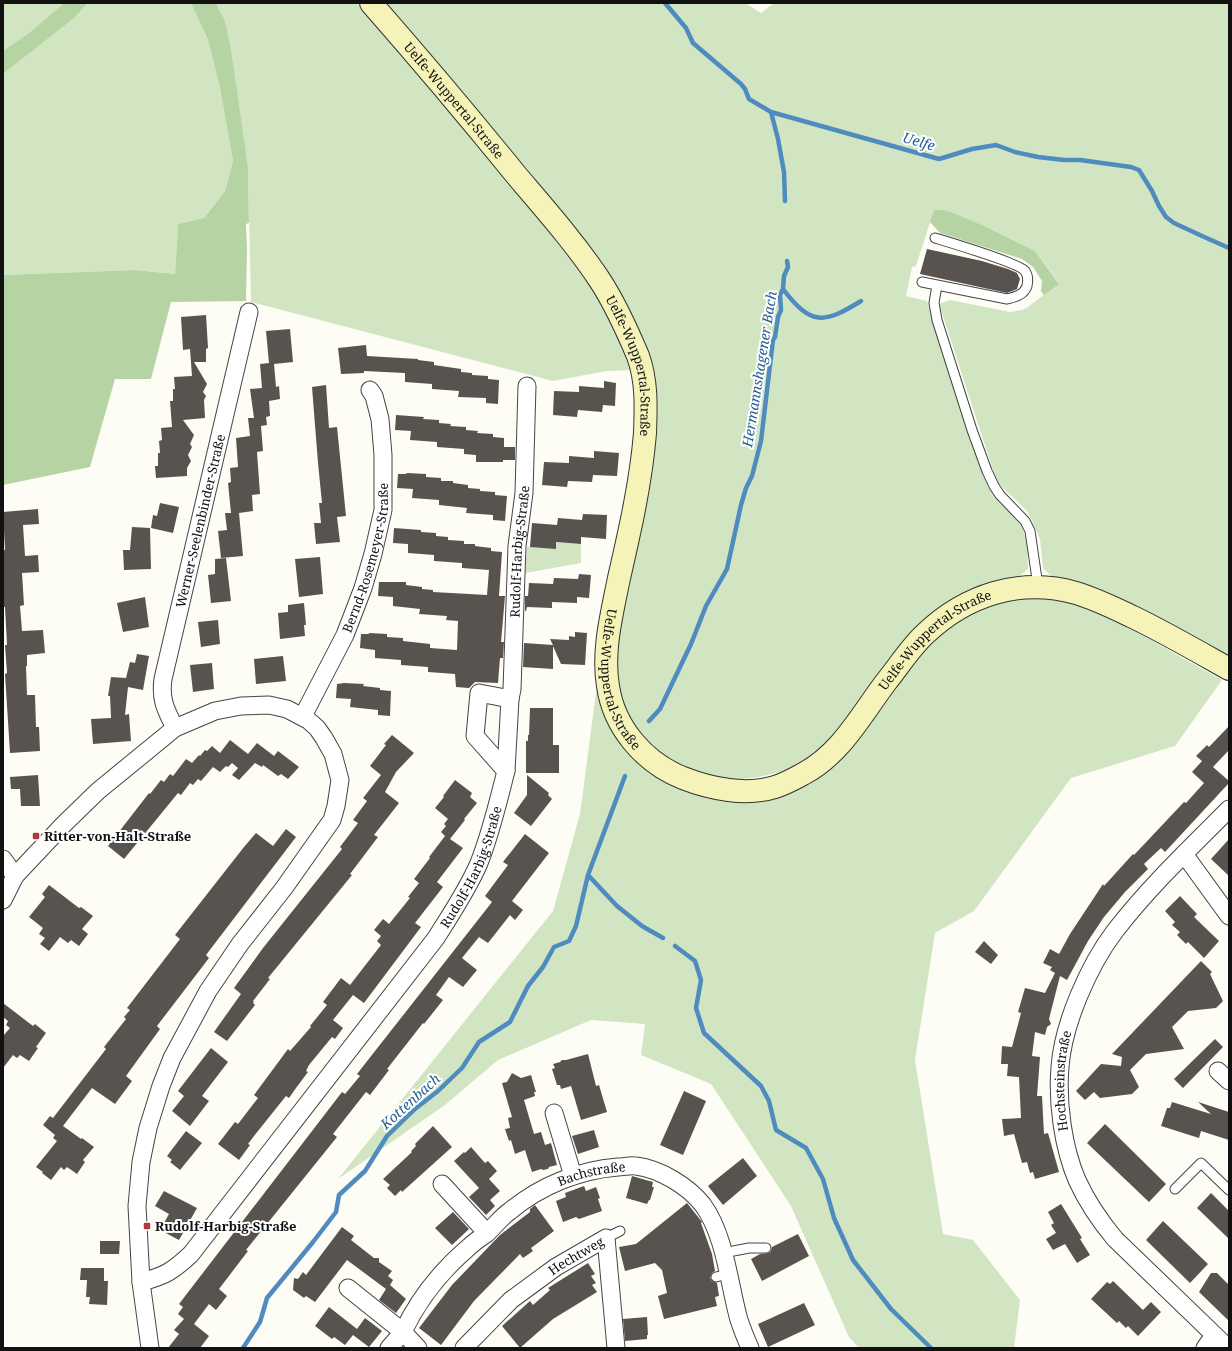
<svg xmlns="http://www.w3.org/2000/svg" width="1232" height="1351" font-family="'Noto Serif',serif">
<rect width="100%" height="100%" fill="#fefdf5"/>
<path fill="#d2e5c2" d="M3,3H64L30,32L3,51Z
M88,3H191L208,40L220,88L233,161L225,191L204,218L178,224L175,274L135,270L3,275V74L73,19Z
M216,3H361L597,286L636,370L607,371L553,381L251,302L248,167L225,21Z
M378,3H745L761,13L774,3H1229V657L1112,594L1052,577L1043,568L1040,539L1028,512L997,482L939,304L950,300L1010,312L1022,310L1028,307L1059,283L1035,251L934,210L916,266L912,267L906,296L927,301L940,347L988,487L1017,517L1027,540L1028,569L1017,578L988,583L960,596L862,701L830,741L803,762L780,772L759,777L731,780L705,776L675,761L654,749L628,717L611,667L639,520L636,337Z
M556,542L581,544V563L525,573L527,547L556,548Z
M1031,595L1085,603L1222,680L1175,746L1071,778L974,911L935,933L915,1060L943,1234L973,1240L1020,1300L1014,1348H859L849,1337L791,1206L711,1084L641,1055L645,1024L591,1020L498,1060L445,1105L338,1179L553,911L580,814L597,685L662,773L789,787L917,650L983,602Z"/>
<path fill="#b6d4a3" d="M64,3H88L73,19L3,74V51L30,32Z
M191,3H216L225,21L231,50L248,167L249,223L246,224L247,249L246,301L171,302L151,379H115L90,467L3,485V275L135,270L175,274L178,224L204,218L225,191L233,161L220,88L208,40Z
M934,210H943L953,213L984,226L1035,251L1059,284L1044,295L1041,291L1042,281L1033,267L1022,259L940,233L930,222Z"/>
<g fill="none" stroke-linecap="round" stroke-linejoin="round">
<path stroke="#4f8bbe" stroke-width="4.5" d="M665,3L686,28L693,43L741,84L745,89L749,99L771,112L939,159L972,149L996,145L1015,152L1038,157L1064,160H1080L1131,167L1139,170L1152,191L1159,206L1166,217L1174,223L1202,236L1229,248
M771,112L778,139L784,172L785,201
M783,289C811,326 824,324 861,301
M649,721L660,709L691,644L706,606L727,569L741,505L746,488L752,476L761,441L773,340L775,337L778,317L781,310L780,295L783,289L784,276L788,267L787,261
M625,776L588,875L617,906L642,926L663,938
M675,946L695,961L701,980L696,1008L704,1033L761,1086L769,1101L776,1130L806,1148L823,1179L834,1218L853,1260L891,1309L931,1348
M243,1348L260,1322L267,1298L313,1242L336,1212L339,1195L365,1171L387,1136L415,1109L438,1091L462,1068L479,1042L510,1022L528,986L543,967L554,947L569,941L576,926L588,875"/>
</g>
<path fill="#58534e" d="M927,249L982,261L1008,269L1017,273L1020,279L1017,289L1007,293L920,274Z
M206,315L208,348L206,349V362H194L207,384L203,392L206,396L204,400L205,418L183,420L194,435L190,444L192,447L188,455L191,461L187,468V476L156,478L155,466H158V453H160L159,441L162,440L161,428L172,427L170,401H173V389H175L174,377L192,376L190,349L183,350L181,317Z
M290,329L293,362L274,364L276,387L279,386L280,399L269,401L270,416L266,417L267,425L261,426L263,451L257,452L260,494L252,495L253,511L239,513L243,556L221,558L218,531L227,530L225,513H231L228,483L231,482L230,468L238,467L236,438L250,436L248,418H254L250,389L262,388L260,364L269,363L266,331Z
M366,345L367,356L418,359V360L434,362V365L461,369V372L472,373V375L488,376V379L499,380L498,404L486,403V398L458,397L459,391L432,389V384L405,382V373L364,371V373L341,374L338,348Z
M604,381L616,383L615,406L603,405L602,412L578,410L577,417L553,415L554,391L579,392V386L604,388Z
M326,385L329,428L337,427L346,516L337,517L340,542L316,544L314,523H321L319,503H322L318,463L312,387Z
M396,415L424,417L423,419L439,420V423L451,424L450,426L466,427V430L478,431L477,433L493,434V437L504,438V447H515V460H503V462H476V455L464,454V449L437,447V442L410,440L411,431L395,430Z
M594,451L619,453L617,476L593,475L592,482L568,481L567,487L542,485L544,462L569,463V456L594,458Z
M407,473L426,474V477L441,478V481H453V483L468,485V488L480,489V491L495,492V495L507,496L505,521L493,520V515L466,513L467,508L439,505V500L412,498L413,489L397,488L398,474H406Z
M160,503L179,507L173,533L151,528L153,515L157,516Z
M38,509L39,524L23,525L25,556L38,555L39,572L22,573L24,605L20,606L22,631L43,630L45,653L27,655V666H26L27,695H35L36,727H39L40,751L10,753L5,674L7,673L5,645H7L5,607H3V550H5L3,512Z
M583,514L607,515L606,539L581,537V544L556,542V549L530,547L532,523L557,525L558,518L582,520Z
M132,527L150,528L151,569L124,570L123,550H130Z
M394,528L421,530V532L436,533V536L448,537V540L464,541V544H475V546L491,548V551L502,552L499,596H505L501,642H504L503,658H500L498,683L475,682L469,688L456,687L455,674L428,672V667L401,665V660L375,658V650L360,648L361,634H369V633L387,634V637L403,638V641L430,644V648L457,650L458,621L446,620L447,616L419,614L420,609L393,606V597L378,596L379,582H406V585L422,587V589L433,590V592L487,595L489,570L462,568V563L434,561V555L408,553V544L393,543Z
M320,557L323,594L299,597L295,559Z
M226,558L231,601L211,603L208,575L215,574V559Z
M579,574L591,575L589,598L577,597V603L552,602V608L527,607L526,611H525V596H528L529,583L553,584L554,578L578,579Z
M145,597L149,627L123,632L117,603Z
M304,603L306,625H304L305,636L280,639L278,613L288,612V605Z
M218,620L220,644L201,647L198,622Z
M575,632L587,633L585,665L561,664L553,646V669L523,667L524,643L553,645L550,639L569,640V636L575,637Z
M137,654L149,656L143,690L128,687L125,715L129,714L131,741L93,744L91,719L111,718L110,696H108L111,677L126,678L130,662L135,663Z
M283,656L286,681L256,684L254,659Z
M212,663L214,689L193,692L190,665Z
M344,683L364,684L363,686L380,688V690L391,691L390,716L378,715V710L350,707L351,699L336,698L337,684Z
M530,708H553V745H559V773H526V741H528V735H529Z
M1229,726V750L1213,767L1229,781V783L1165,852L1161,848L1144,864L1148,869L1125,892L1104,917L1088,941L1067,980L1060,976L1049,1019L1051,1024L1047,1027L1045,1035L1035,1032L1032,1056L1040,1057L1037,1096H1042L1044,1134L1048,1133L1059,1172L1035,1179L1033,1172L1030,1173L1027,1162L1022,1163L1014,1134L1004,1136L1002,1119L1021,1118L1019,1077L1007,1076L1008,1064H1001L1002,1046L1012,1047L1021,1013L1018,1012L1025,988L1045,993L1055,973L1050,970L1052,967L1043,963L1050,949L1059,954L1070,934L1103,884L1104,886L1133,854L1134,855L1184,802L1186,803L1204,783L1192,772L1202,761L1196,756L1207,745L1209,747Z
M392,735L414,753L396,772L385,792L399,803L374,835L378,837L350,874L352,875L268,978L270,979L253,1001L254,1002L253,1003L255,1005L227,1041L214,1032L241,994L234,988L263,948L342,849L340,847L358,823L353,820L367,801L363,798L381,775L370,766L386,745L384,744Z
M230,740L248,754L257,743L274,756L278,751L299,767L288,779L281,774L278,776L263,765L262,767L255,763L239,780L232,775L238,768L232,763L228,767L226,766L220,772L213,767L201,781L198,779L193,785L190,783L181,795L178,793L124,859L108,846L149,793L150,794L161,780L164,782L170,774L173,776L186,759L192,763L199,755L200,756L205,750L207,751L212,746L220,753Z
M38,775L40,806H21L20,789H11L10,777Z
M527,775L549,793L548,795L552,799L531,826L514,813L527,795Z
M455,780L472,793L470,797L477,803L464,819L465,820L450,839L463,848L437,882L443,887L415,923L421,927L364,1003L353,995L333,1020L343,1028L335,1039L332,1037L309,1065L306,1071L308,1072L296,1088L289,1098L286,1096L254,1136L248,1144L250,1145L239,1160L218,1144L235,1122L238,1124L258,1098L254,1095L288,1049L290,1051L311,1027L310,1026L327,1005L323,1002L341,978L350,985L381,945L377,941L381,936L374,930L383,919L389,924L410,898L408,897L419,883L414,879L430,858L429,857L445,836L441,832L446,826L444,824L448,819L435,808L444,797L443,796Z
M286,829L296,837L206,955L209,958L157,1026L160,1029L126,1076L132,1081L115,1104L92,1088L63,1126L81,1139L82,1138L94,1147L83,1160L85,1162L77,1174L67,1167L64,1170L61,1167L51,1180L42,1173L43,1172L36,1167L57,1141L53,1138L55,1135L43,1125L50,1116L53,1118L106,1049L104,1047L126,1019L124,1017L130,1010L127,1008L180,939L175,935L244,847L256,833L273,846Z
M525,834L549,853L512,901L523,910L515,920L510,915L488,943L479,937L462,958L477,970L463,987L449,977L436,995L443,1000L424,1024L423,1023L387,1069L389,1070L370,1095L366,1092L333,1134L337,1137L246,1250L248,1251L219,1289L227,1296L216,1310L209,1304L194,1324L209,1336L200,1348H168L179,1334L174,1330L184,1319L178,1314L183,1307L179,1304L342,1092L345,1094L360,1076L357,1074L492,902L485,896L508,865L503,862Z
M1229,839V876L1211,859Z
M49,885L79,908L81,907L93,916L82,929L88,934L79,946L71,940L68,943L60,937L49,951L40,944L45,938L39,934L43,928L29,917L45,897L42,894Z
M1180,896L1197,914L1194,917L1219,941L1204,958L1188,942L1186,944L1177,935L1180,932L1172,925L1175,922L1165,911Z
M984,941L998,955L991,964L975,952Z
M1201,961L1212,972L1210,974L1223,1001L1216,1008L1188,1011L1172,1027L1184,1049L1146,1054L1130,1070L1139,1087L1132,1094L1100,1098L1094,1092L1085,1100L1076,1091L1101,1064L1121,1066L1122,1057L1112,1054Z
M3,1003L33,1026L35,1024L46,1033L36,1047L38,1048L29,1061L20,1055L17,1058L13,1055L3,1068V1036L10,1028L6,1025L8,1021L3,1017Z
M1215,1039L1223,1047L1183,1088L1174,1079Z
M211,1048L228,1062L202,1096L209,1101L190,1126L172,1111L184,1096L178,1091Z
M588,1054L596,1086L599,1085L607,1112L581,1120L571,1086L561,1089L560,1085H557L552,1069L555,1068L553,1064L560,1062L562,1060H566Z
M512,1073L521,1078L531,1075L536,1092H534L535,1096L524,1100L534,1134L541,1132L545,1145L551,1143L557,1165L549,1167L548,1169L543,1170L541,1169L532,1172L525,1150L515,1154L511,1140L509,1141L505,1129L510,1128L508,1118L512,1117L502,1083L507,1082Z
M684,1091L706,1101L683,1155L660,1145Z
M1172,1102L1211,1114L1198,1102L1229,1112V1140L1201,1131L1199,1138L1161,1126L1167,1108H1170Z
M1105,1124L1166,1184L1149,1202L1087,1143Z
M433,1126L452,1147L402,1192L401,1190L395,1196L387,1188L390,1185L383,1179L412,1152L411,1151L416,1146L415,1144Z
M594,1130L599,1147L578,1154L572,1136Z
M186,1131L202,1143L180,1170L170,1162L172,1160L167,1156Z
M471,1147L485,1163L488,1161L497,1171L489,1179L500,1191L490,1200L495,1206L486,1215L469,1197L479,1188L454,1161L464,1152L465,1153Z
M743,1158L757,1176L723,1205L708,1186Z
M632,1176L653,1182L652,1187H654L650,1200H649L647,1204L626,1198Z
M584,1186L586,1191L596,1187L600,1198L598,1199L602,1211L579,1219L576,1217L563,1222L556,1201L566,1197L565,1193Z
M164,1191L197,1208L179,1240L160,1230L169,1214L155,1206Z
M1211,1193L1229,1211V1239L1197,1208Z
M687,1203L702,1222L701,1223L712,1254L715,1271L712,1273L710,1278L712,1281L717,1283L719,1296L715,1297L717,1306L664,1319L658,1296L667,1293L662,1270L655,1263L625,1271L619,1247L636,1244Z
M1061,1204L1082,1238L1080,1239L1090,1255L1077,1263L1065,1244L1053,1250L1046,1239L1056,1233L1051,1225L1054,1223L1048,1212Z
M535,1205L554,1231L531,1248L533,1251L523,1258L520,1254L474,1301L441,1345L419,1328L452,1285L500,1235L530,1212V1209Z
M453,1212L469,1229L452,1245L435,1228Z
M1163,1221L1208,1264L1190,1283L1146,1240Z
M342,1227L354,1236L351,1240L374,1258H379V1262L392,1271L388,1276L393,1280L390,1285L406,1299L396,1313L379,1300L386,1289L347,1260L315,1302L306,1296L304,1298L293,1290L294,1278L298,1279L303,1272L306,1275Z
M798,1234L809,1256L762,1281L751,1259L760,1254L769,1253L771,1251L772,1247Z
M100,1241H120L119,1254H100Z
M588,1263L595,1274L591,1276L596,1283L592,1285L597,1292L553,1319L520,1348L502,1326L530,1301L533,1305L550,1290L548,1288Z
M81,1268H104V1281H108L107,1305L89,1304L90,1297H86L87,1280H80Z
M1211,1273H1217L1229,1285V1321L1199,1292Z
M1113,1281L1143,1310L1151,1302L1161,1312L1138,1336L1128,1326L1126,1328L1119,1321L1117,1323L1091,1299L1107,1282L1110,1284Z
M804,1303L815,1325L768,1347L758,1324Z
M329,1307L357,1329L365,1318L382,1331L369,1347L353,1335L345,1345L334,1337L332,1339L315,1326Z
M647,1317L648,1335H647V1339L625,1341L623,1319Z"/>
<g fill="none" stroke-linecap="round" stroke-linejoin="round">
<defs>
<path id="lane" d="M935,238C948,242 1019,263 1025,271C1028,275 1028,281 1027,286C1024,295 1015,297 1007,299L937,285L934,303L937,320L972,430L987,471L994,486L1000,495L1025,521L1030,531L1038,586
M922,282L937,285
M1175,1189L1201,1163L1229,1190
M606,1238L620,1231
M723,1253L749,1248H766
M716,1277L728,1274"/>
<g id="street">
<path id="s1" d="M303,716L345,635L363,588L373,554L383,510V455L380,419L374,396L370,390"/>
<path id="s2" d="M175,728C166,710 160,700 163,679L249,312"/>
<path d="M506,771L510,699"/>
<path d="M1184,854L1229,916"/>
<path d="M3,859L15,876"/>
<path d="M3,900L15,876L64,824L98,791L175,728L215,711L241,706L269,705L287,709L308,720L317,728L324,738L333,754L340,780L336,806L332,820L284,888L240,944L208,991L172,1058L161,1086L148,1128L141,1162L137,1206L141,1282L150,1348"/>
<path d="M1218,1071L1229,1081"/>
<path d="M554,1113L573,1176"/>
<path d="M442,1184L487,1233"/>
<path id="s3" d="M141,1282C165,1276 173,1271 191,1254L436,938C451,914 468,889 479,863C491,833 498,802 506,771L475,736L479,693L510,699L512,689L517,546L524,493L527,386"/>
<path d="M348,1288L403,1332L389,1348"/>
<path id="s4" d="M418,1348L403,1332C418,1300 442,1270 469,1247C474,1242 480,1238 486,1234C494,1227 501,1217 510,1211C540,1186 579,1170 618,1167C624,1167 630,1165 636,1166C660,1169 688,1186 703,1205C725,1235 729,1284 739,1320C742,1329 746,1339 750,1348"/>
<path id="s5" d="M464,1348L511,1300L556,1267L606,1238L616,1348"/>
<path d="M1205,1348L1214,1335"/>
<path id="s6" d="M1228,1348L1115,1239C1100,1221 1087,1202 1077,1180C1063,1147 1057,1103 1060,1067C1063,1024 1089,965 1115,931C1149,887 1190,848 1229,809"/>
</g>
<g id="secondary">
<path id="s7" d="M371,3C421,60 469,117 517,176C545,209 575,243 599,279C615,303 627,330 638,356C647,381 646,406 645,433C641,482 630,530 619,578C612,613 602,651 608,686C614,728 645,763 683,778C711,789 746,796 775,787C785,784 794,779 803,774C841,754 861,715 886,682C899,666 910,648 925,634C966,595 1020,577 1076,593C1096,599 1114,608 1133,617C1166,633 1197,651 1229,669"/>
</g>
</defs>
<use href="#lane" stroke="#444" stroke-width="11"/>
<use href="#street" stroke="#444" stroke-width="19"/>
<use href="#secondary" stroke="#333" stroke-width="24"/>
<use href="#lane" stroke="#fff" stroke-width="9"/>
<use href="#street" stroke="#fff" stroke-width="17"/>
<use href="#secondary" stroke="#f6f3b8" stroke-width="22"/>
</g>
<g fill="#b13938" stroke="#fff" stroke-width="1.5">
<rect x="32" y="832" width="8" height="8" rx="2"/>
<rect x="143" y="1222" width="8" height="8" rx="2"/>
</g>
<g text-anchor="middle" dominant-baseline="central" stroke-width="4" stroke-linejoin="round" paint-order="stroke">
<g font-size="13" fill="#111" stroke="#fff">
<text stroke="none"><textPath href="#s7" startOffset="128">Uelfe-Wuppertal-Straße</textPath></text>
<text stroke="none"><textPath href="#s7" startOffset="452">Uelfe-Wuppertal-Straße</textPath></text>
<text stroke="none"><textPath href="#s2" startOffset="214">Werner-Seelenbinder-Straße</textPath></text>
<text stroke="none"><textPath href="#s3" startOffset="910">Rudolf-Harbig-Straße</textPath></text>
<text stroke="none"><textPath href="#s1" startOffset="172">Bernd-Rosemeyer-Straße</textPath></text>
<text stroke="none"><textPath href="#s7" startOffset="1219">Uelfe-Wuppertal-Straße</textPath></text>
<text stroke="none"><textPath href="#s7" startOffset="775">Uelfe-Wuppertal-Straße</textPath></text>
<text stroke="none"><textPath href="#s3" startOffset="538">Rudolf-Harbig-Straße</textPath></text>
<text stroke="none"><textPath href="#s6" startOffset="329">Hochsteinstraße</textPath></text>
<text stroke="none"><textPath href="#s4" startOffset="276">Bachstraße</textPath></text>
<text stroke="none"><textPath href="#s5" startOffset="146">Hechtweg</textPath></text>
</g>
<g font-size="13" font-weight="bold" fill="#111" stroke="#fff" text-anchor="start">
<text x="44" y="836">Ritter-von-Halt-Straße</text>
<text x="155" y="1226">Rudolf-Harbig-Straße</text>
</g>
<g font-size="14" font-style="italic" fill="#275f95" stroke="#fff">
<text transform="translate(919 141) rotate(16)">Uelfe</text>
<text transform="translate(759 369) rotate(-81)">Hermannshagener Bach</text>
<text transform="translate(410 1101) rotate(-42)">Kottenbach</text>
</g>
</g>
<rect width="1232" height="1351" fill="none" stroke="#111111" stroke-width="8"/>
</svg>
